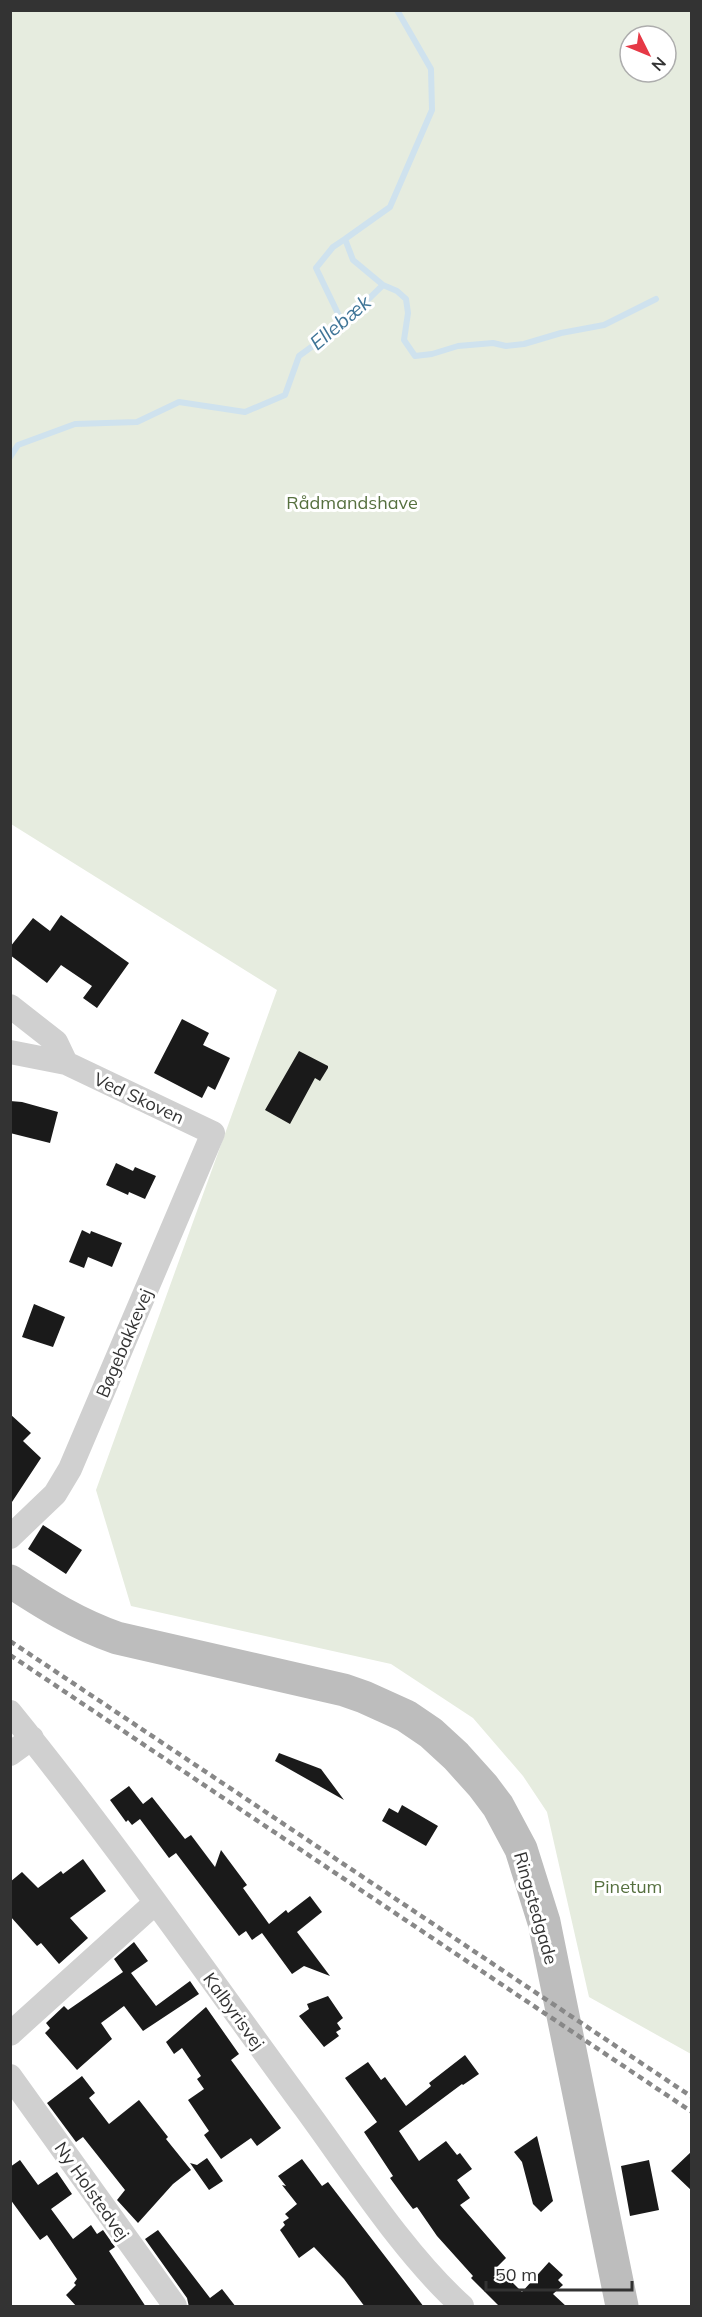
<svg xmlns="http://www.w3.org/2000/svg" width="702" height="2317" font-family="Mulish,sans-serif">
<rect width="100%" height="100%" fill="#fff"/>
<path fill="#e6ecdf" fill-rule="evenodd" d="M10,11H691V2054L589,1997L547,1812L523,1776L473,1718L391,1664L131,1606L96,1490L277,990L11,824ZM630,36H666V72H630Z"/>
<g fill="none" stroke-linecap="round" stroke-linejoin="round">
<path stroke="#cfe2ee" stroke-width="6" d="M383,285L397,291L406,299L408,313L404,340L415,356L432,354L458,346L493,343L506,346L524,344L561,333L604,325L656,299
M343,324L316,268L333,247L345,239
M10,457L18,445L75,424L137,422L179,402L245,412L285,395L299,356L343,324L383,285L353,260L345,239L390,207L432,110L431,69L397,10"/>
</g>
<path fill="#1a1a1a" d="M61,915L129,963L97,1008L83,998L92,986L61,965L47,983L10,955V947L33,918L50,931Z
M182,1019L209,1033L203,1045L230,1058L215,1090L208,1086L202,1098L154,1073Z
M299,1051L328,1066V1068L320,1081L315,1078L290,1124L265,1110Z
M10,1101L22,1102L58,1112L50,1143L10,1133Z
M116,1163L133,1171L135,1167L156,1176L145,1199L129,1192L128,1195L106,1185Z
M82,1230L90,1234L91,1231L122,1243L112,1267L88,1257L84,1268L69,1262Z
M34,1304L65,1317L53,1347L22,1337Z
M10,1414L31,1433L23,1441L41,1458L10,1505Z
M43,1525L82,1550L66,1574L28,1549Z
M279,1753L321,1769L344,1800L275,1761Z
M129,1786L143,1804L152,1797L185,1839L191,1835L215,1867L221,1850L247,1885L243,1888L269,1924L286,1910L288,1913L310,1896L322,1912L297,1932L330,1976L304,1966L292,1974L262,1933L252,1940L246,1931L239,1936L176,1853L169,1858L140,1819L132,1825L128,1820L126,1822L110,1800Z
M402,1805L438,1826L426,1846L382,1821L389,1808L398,1813Z
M83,1859L106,1891L70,1918L88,1938L59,1964L41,1943L37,1946L10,1916V1882L22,1872L38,1888L61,1871L63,1874Z
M134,1942L148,1961L131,1973L156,2006L190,1981L199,1994L143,2031L124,2006L101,2023L112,2039L77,2070L45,2033L50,2028L46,2023L64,2006L68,2010L123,1972L114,1959Z
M328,1996L343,2018L337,2023L341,2029L336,2032L339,2036L324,2047L299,2016L309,2009L307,2004Z
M206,2007L239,2054L231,2060L281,2128L257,2146L251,2138L221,2159L204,2135L209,2131L188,2100L204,2089L197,2079L201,2076L182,2048L174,2054L166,2042Z
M465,2055L479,2074L463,2085L462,2084L399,2131L419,2161L446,2141L457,2155L460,2153L472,2169L457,2180L470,2198L460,2205L506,2258L497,2267L522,2292L549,2262L563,2275L558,2280L563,2285L553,2294L567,2307H500L471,2278L473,2276L437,2236L417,2207L413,2209L406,2200L390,2178L393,2176L364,2132L377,2122L345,2078L368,2062L381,2080L385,2077L406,2106L431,2086L429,2083Z
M82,2076L95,2093L89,2098L109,2124L139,2100L168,2137L166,2139L191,2170L173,2184L138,2223L117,2200L125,2190L83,2137L76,2142L47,2103Z
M537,2136L553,2201L541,2212L533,2204L522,2162L514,2152Z
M692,2151V2191L671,2171Z
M207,2158L223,2181L209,2190L190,2163L197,2165Z
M302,2159L322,2186L328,2182L424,2307H365L344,2279L314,2247L299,2258L280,2230L285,2225L283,2222L289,2218L285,2214L297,2204L282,2185L286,2186L278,2176Z
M20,2160L38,2185L57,2172L72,2194L51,2209L73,2239L91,2225L97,2234L103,2230L115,2247L109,2251L146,2307H77L66,2295L76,2285L74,2283L77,2279L47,2235L40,2240L10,2199V2167Z
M649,2160L659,2210L630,2216L621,2166Z
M158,2230L210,2298L222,2289L236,2307H189L187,2298L145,2239Z"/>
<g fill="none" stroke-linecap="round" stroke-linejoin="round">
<path stroke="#d0d0d0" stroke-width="24" d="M10,1006L56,1042L66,1063
M10,1052L66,1063L213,1133L70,1469L55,1494L10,1537
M10,1712C114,1840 208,1976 305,2108C352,2172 404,2254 462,2306
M10,1754L32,1738
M10,2034L155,1903
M10,2076L175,2306"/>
<path stroke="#bdbdbd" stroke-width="33" d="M10,1581C45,1604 77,1624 117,1638L344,1690L364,1697L406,1716L431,1733L456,1756L483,1786L498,1806L521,1849L544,1922L622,2306"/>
<path stroke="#888" stroke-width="4.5" stroke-dasharray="6 4.5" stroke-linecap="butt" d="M10,1641L692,2097
M10,1655L692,2112"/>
</g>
<g text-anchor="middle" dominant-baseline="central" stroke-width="6" stroke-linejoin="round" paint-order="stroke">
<g font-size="18" fill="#56703f" stroke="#fff">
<text x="352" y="502">Rådmandshave</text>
<text x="628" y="1886">Pinetum</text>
</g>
<g font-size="18" fill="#333" stroke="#fff">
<text transform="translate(139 1098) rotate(25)">Ved Skoven</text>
<text transform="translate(124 1343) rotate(-67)">Bøgebakkevej</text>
<text transform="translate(536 1908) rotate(74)">Ringstedgade</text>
<text transform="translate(234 2011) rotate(54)">Kalbyrisvej</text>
<text transform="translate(92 2191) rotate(55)">Ny Holstedvej</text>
</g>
<g font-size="20" font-style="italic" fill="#3f7597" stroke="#fff">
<text transform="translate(340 322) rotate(-40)">Ellebæk</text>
</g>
</g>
<rect width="702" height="2317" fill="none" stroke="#333333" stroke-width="24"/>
<g transform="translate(648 54) rotate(133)"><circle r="28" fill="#ffffff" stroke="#adadad" stroke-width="1.5"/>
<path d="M0-4.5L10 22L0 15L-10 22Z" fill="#e63946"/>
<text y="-9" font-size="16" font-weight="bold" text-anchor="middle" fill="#333333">N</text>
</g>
<path d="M486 2281v9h146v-9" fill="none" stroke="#333333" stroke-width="3"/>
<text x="495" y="2281" font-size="18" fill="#333333" stroke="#ffffff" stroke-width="4.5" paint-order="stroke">50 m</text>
</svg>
